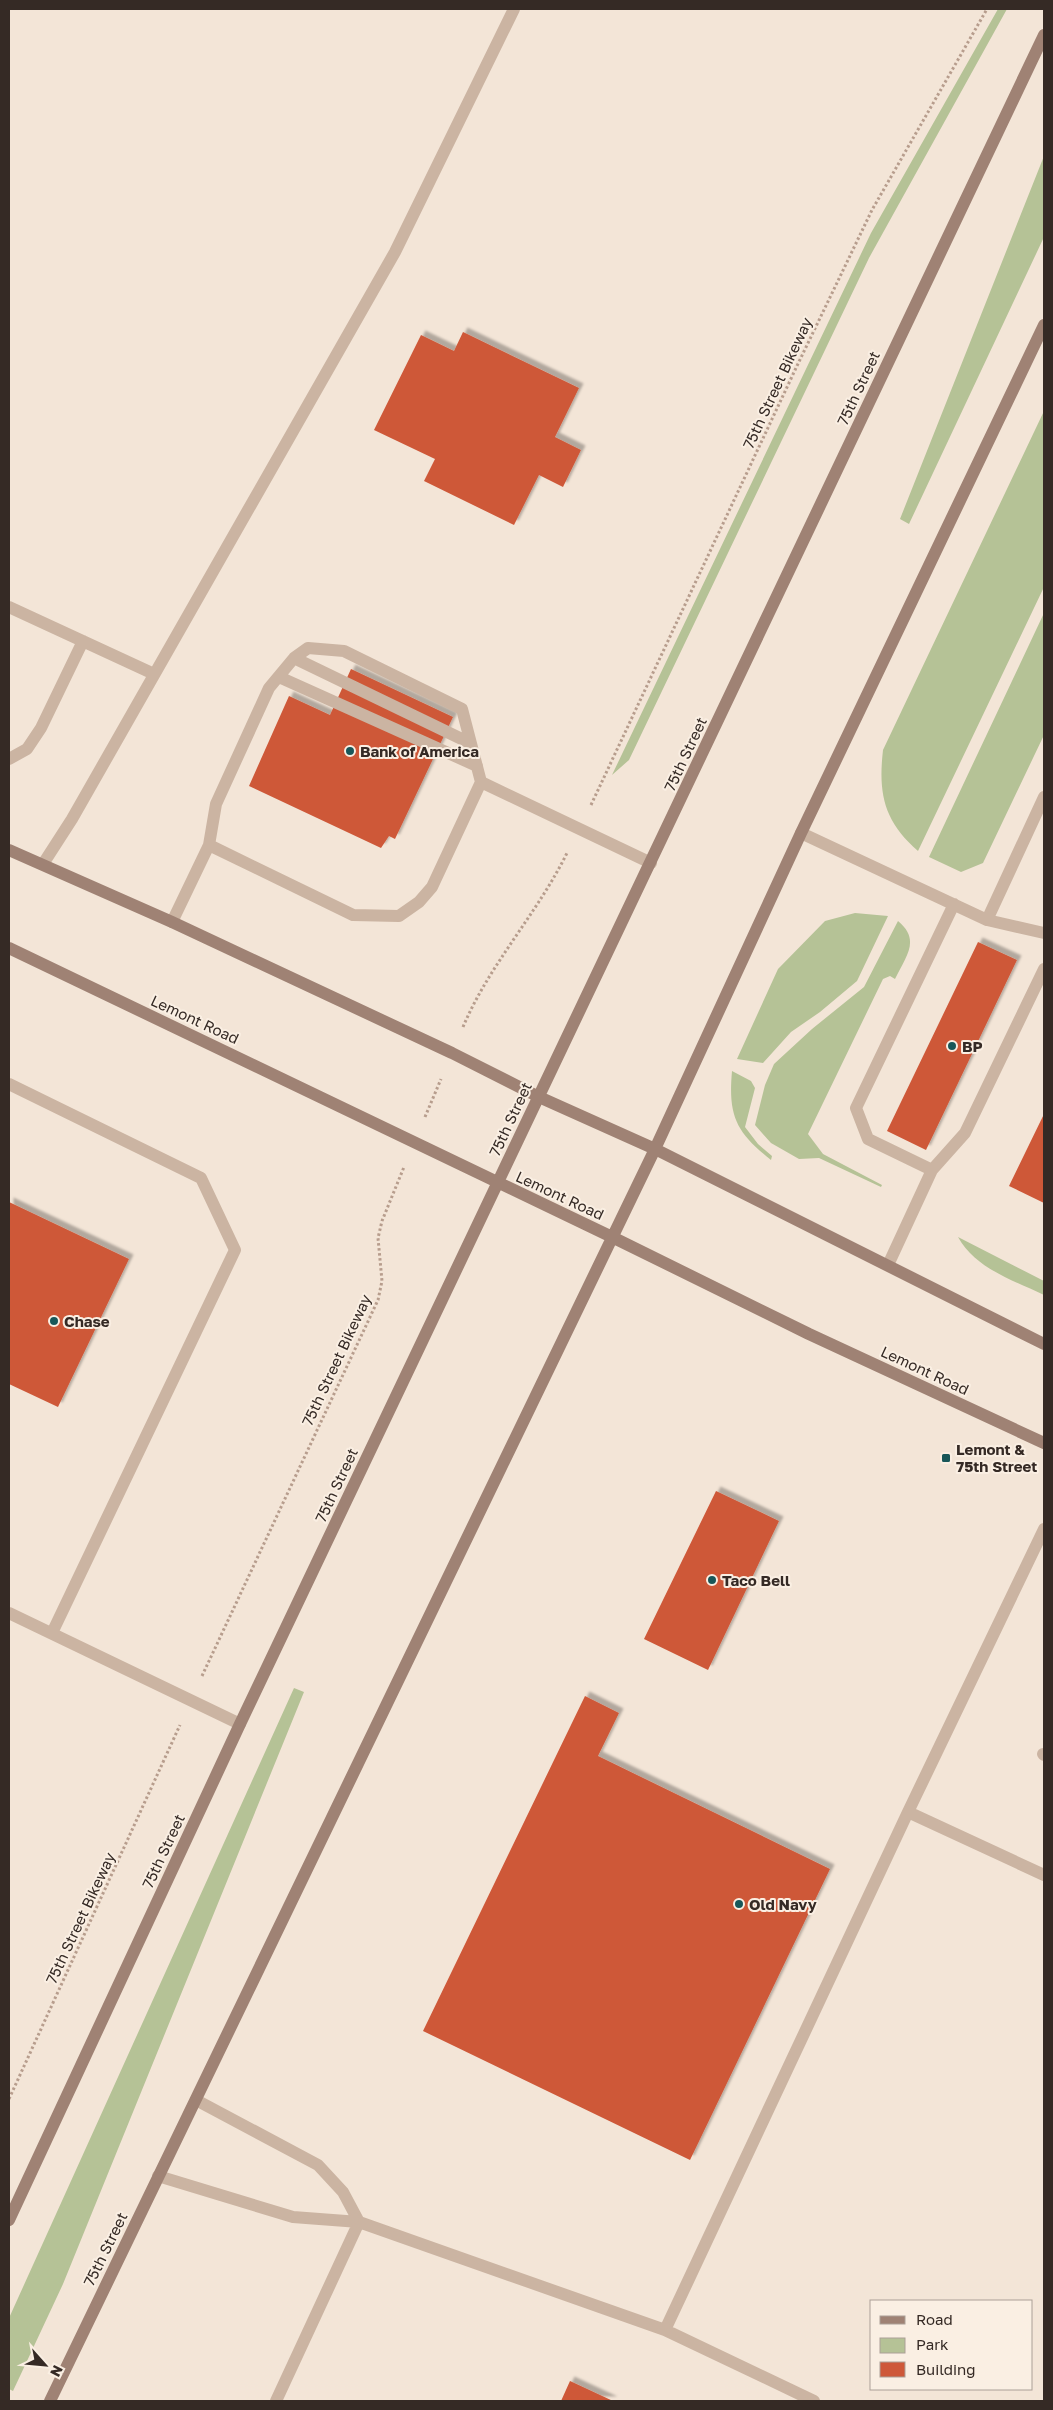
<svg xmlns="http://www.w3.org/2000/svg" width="1053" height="2410" font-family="'Golos Text',sans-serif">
<defs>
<filter id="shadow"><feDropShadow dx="4.5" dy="-4.5" stdDeviation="1" flood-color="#0004"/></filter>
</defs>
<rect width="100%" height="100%" fill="#f3e5d7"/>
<path fill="#b5c296" d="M998,9H1007L869,258L629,760L612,775L871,233Z
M1044,156V237L909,524L900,519Z
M1044,411V587L918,851C884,821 878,794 883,750Z
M1044,613V735L983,863L961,872L929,857Z
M855,913L888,916L857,981L820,1012L791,1032L763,1063L737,1059L778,969L825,921Z
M898,921C921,940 906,956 895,979L890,976L883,979L808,1134L823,1154L882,1185L881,1187L819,1158L799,1159L771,1143L755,1125L765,1085L774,1064L812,1029L864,987Z
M732,1071L751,1081L755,1088L745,1127L758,1144L772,1156L771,1160C736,1132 728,1116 732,1071Z
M958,1237L1044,1281V1295C1013,1280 976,1269 958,1237Z
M294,1688L304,1692L63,2284L13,2391L9,2389V2318Z"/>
<path fill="#ce5839" filter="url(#shadow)" d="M463,332L579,388L555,437L581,450L563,487L539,475L514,525L424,481L435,459L374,430L421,335L454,351Z
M351,669L453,717L395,839L389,836L381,848L249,786L289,696L330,715Z
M978,942L1017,960L926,1150L887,1131Z
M1044,1114V1203L1009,1186Z
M9,1202L129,1259L58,1407L9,1384Z
M716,1491L779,1521L708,1670L644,1639Z
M585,1696L619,1713L598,1756L830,1869L690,2160L423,2031Z
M570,2381L613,2401H561Z"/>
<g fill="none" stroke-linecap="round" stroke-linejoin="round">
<path stroke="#b79d8d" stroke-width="3" stroke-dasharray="2.5 2.5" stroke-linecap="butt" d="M591,805L796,368L872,210L987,9
M463,1027C489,965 537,914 567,853
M425,1117L441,1079
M202,1676L378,1300L382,1281L378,1238L382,1221L404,1167
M9,2099L180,1725"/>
<path stroke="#cbb4a2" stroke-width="12" d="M9,607L154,674
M294,658L470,743
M279,677L477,766
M9,759L27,749L41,728L83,641
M1044,797L987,920L1044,933
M801,833L987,920
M209,845L216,804L269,688L294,658L308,648L344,651L462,709L481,782
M43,864L72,819L395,252L514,9
M172,922L209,845L353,915L399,916L419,902L432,887L481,782L651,863
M9,1084L201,1178L235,1250L52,1633
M932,1170L868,1139L856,1108L954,904
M888,1265L932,1170L965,1133L1044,969
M9,1613L240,1724
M1043,1754L1044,1755
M908,1812L1044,1529
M196,2100L318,2165L343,2192L359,2222
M158,2176L293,2217L359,2222L665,2330L814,2401
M665,2330L908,1812L1044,1875
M276,2401L359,2222"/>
<path stroke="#9f8274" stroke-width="12" d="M9,850L172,922L452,1053L539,1097L655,1149L1044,1344
M9,948L612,1237L809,1334L1044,1443
M9,2220L240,1724L1044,35
M50,2401L655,1149L801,833L1044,325"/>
</g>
<g fill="#185759" stroke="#faefe3" stroke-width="2">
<circle cx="350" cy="751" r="5"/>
<circle cx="952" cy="1046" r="5"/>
<circle cx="54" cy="1321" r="5"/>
<rect x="941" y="1453" width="10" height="10" rx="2.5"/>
<circle cx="712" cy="1580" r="5"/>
<circle cx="739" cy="1904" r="5"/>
</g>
<g text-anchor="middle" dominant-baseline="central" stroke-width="4" stroke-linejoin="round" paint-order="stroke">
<g font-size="15" fill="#352a25" stroke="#faefe3">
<text transform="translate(777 383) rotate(-65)">75th Street Bikeway</text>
<text transform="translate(858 388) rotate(-65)">75th Street</text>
<text transform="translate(685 754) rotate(-65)">75th Street</text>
<text transform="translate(195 1019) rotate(25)">Lemont Road</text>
<text transform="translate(510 1119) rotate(-65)">75th Street</text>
<text transform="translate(560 1195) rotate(25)">Lemont Road</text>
<text transform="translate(336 1360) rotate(-65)">75th Street Bikeway</text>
<text transform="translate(925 1370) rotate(25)">Lemont Road</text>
<text transform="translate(336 1485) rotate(-65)">75th Street</text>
<text transform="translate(163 1851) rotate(-65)">75th Street</text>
<text transform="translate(80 1918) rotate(-65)">75th Street Bikeway</text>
<text transform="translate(105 2249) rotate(-64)">75th Street</text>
</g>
<g font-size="15" font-weight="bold" fill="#352a25" stroke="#faefe3" text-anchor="start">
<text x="360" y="751">Bank of America</text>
<text x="962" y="1046">BP</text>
<text x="64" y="1321">Chase</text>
<text x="956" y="1449">Lemont &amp;<tspan x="956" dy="17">75th Street</tspan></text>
<text x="722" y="1580">Taco Bell</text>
<text x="749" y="1904">Old Navy</text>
</g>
</g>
<rect width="1053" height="2410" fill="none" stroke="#352a25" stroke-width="20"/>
<rect x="870" y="2300" width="162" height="90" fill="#faefe3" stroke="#aba097"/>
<rect x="880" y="2316" width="25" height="8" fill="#9f8274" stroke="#aba097"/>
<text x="916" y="2325" font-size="15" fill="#352a25">Road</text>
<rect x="880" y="2338" width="25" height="15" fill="#b5c296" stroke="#aba097"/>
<text x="916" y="2350" font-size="15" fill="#352a25">Park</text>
<rect x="880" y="2362" width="25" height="15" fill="#ce5839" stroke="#aba097"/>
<text x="916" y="2375" font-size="15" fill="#352a25">Building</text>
<g transform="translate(45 2365) rotate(117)" stroke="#faefe3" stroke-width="4" paint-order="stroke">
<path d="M0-4L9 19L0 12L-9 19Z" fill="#352a25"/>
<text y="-8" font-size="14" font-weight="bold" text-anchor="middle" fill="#352a25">N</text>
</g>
</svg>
